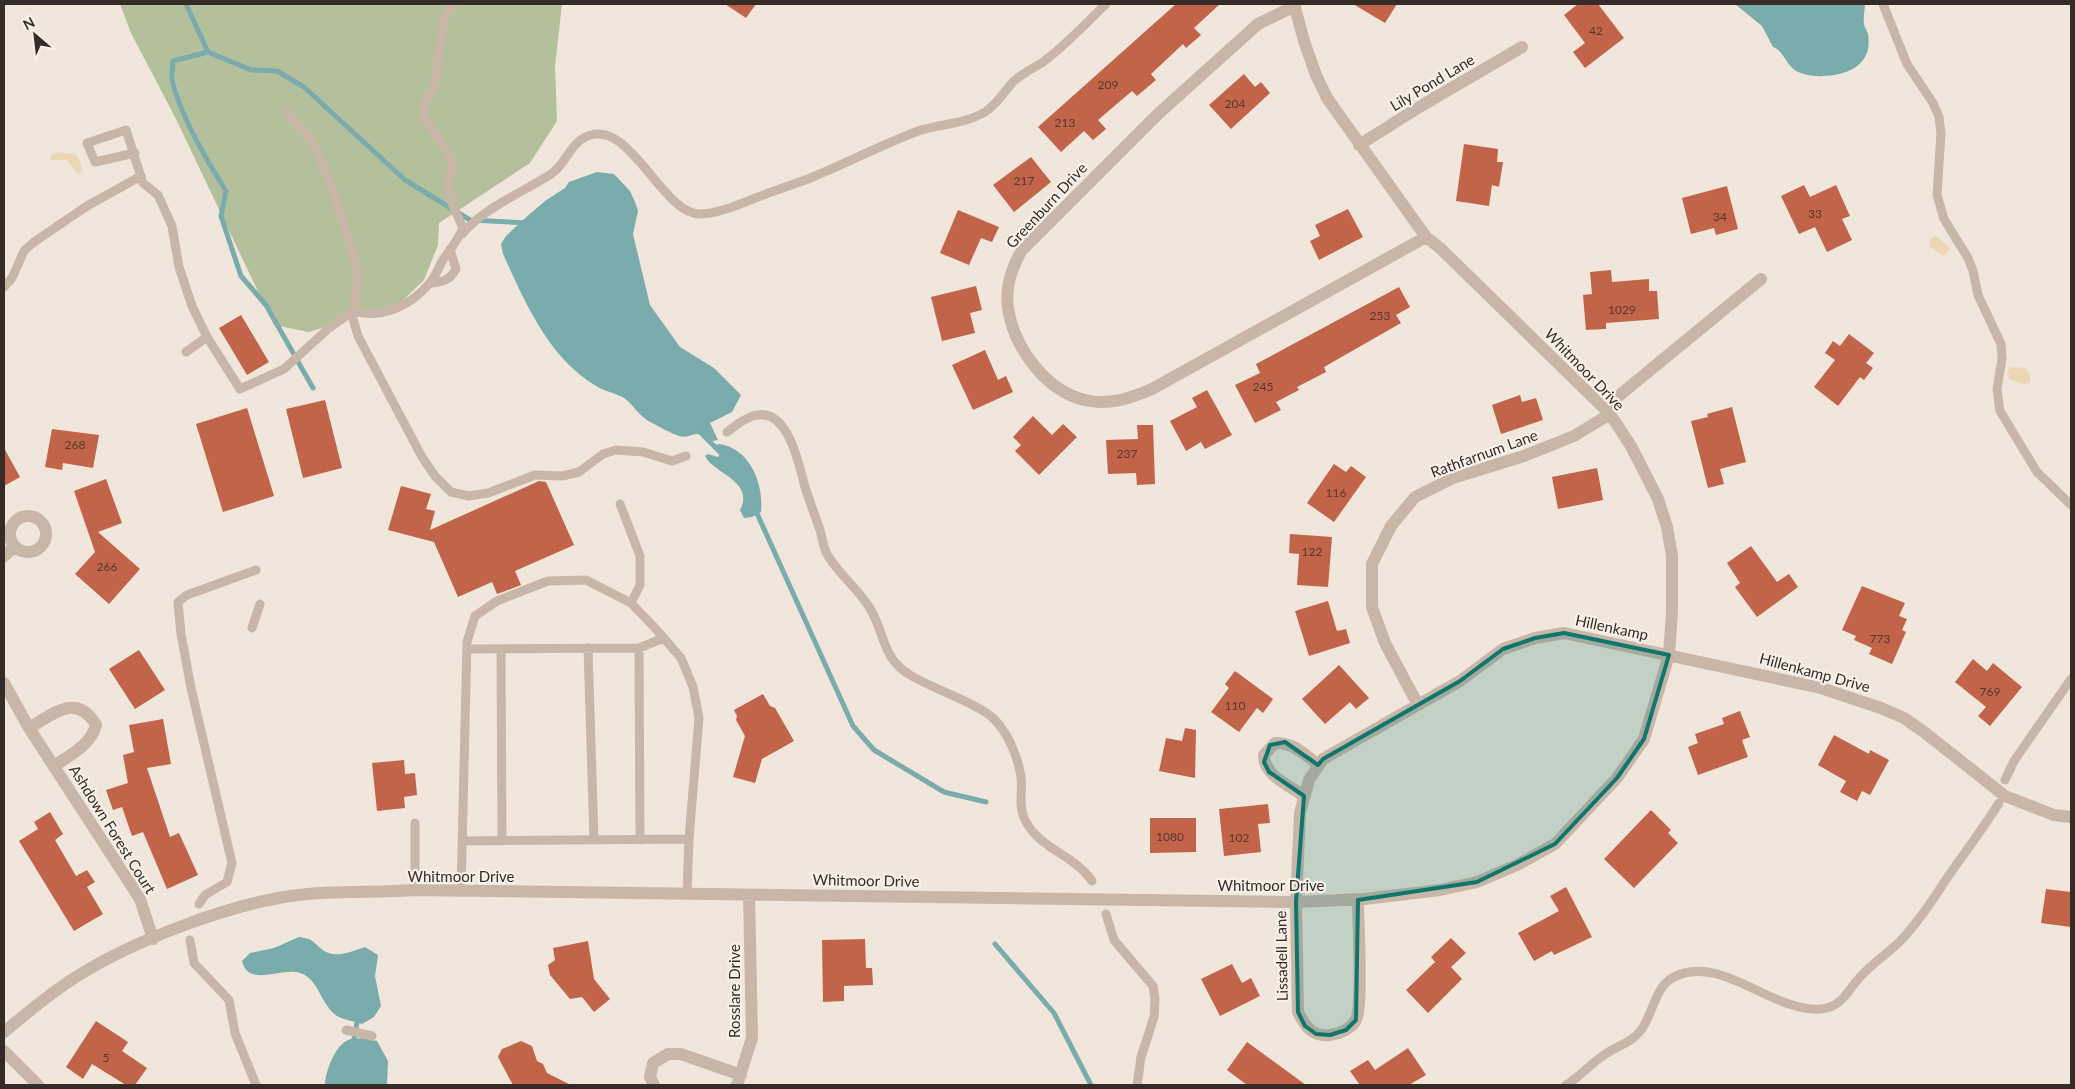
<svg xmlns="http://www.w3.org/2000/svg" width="2075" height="1089" font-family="Lato,sans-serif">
<rect width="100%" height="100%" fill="#f1e6db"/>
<path fill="#b4bf9c" d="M120,4H562L555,66L557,121L530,163L439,223L438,245L424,280L400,303L309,332L274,325L176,119L131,33Z"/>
<path fill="#ebd7b3" d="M56,152L75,154L80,160L82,171L78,174L67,160H51L50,157Z
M1936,236L1948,246L1949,250L1943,256L1929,246L1930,239Z
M2011,367L2026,368L2030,375V382L2025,385L2009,379L2008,370Z"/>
<path fill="#7bacad" d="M1735,4H1865C1865,9 1863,17 1864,23C1864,27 1867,30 1868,34C1872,59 1857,71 1834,75C1822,77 1808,77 1796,71C1786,65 1783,50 1773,47L1762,26Z
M597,172L614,174L630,191L635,202L638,211L633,234L650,305L680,347L714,368L741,395L732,412L710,423L718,440L713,441C696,426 690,440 679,436C670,433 660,427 652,423C639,417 634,405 624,398C615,393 604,391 596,386C548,357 525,302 503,254L501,244L506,236L523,220L545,201L565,188L569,182Z
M719,444C750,448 764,484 761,512L752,517L744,518L740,510C755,481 714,474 705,456L708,454L718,457L720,454L716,445Z
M299,937C316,939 313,944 326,952C338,958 353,951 365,947L378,955L375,976L381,1006L374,1017L362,1024C355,1021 343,1020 337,1016C320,1004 319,979 300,973C282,967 248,988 242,961L250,953L274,948Z
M363,1038L377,1041L388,1061L387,1085H325C325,1073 335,1045 348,1040C351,1038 359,1039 363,1038Z"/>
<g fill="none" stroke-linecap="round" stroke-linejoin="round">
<path stroke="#7bacad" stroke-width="5" d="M186,4L208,52
M313,388L266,305L241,276L221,216L226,191C207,161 180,114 172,80C171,75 173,67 173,61L208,52L251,70L277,71L304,87L405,180L470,220L527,223
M699,431L721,453
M755,509L853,726L874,750L944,792L986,802
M995,944L1054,1013L1091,1085
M354,1040L358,1016"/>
</g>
<path fill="#c16449" d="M725,4H756L746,18Z
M1176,4H1220L1194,28L1201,35L1186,48L1183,44L1151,74L1156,80L1137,96L1132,91L1098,120L1106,129L1093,140L1084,131L1061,152L1038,127Z
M1353,4H1397L1385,23Z
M1578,4H1598L1624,38L1585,68L1573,52L1585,43L1564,15Z
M1244,74L1255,87L1261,82L1270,93L1231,129L1209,105Z
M1464,144L1498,149L1497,162H1503L1499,187L1492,185L1489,206L1456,201Z
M1031,157L1051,182L1014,212L993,185Z
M1804,185L1810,197L1836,185L1850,216L1842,219L1852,240L1827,252L1815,227L1799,234L1781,196Z
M1727,186L1738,229L1716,235L1714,228L1691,234L1682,198Z
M1348,209L1363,237L1319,260L1310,241L1320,236L1315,225Z
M958,210L999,227L992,242L981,238L969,265L940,253Z
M1611,270L1612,282L1649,279V291H1657L1659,319L1606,323V329L1586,330L1583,295L1592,294L1590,272Z
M976,286L982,310L970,313L975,333L942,341L931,297Z
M1399,287L1410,307L1396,315L1401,323L1324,367L1326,372L1297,387L1299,390L1276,402L1281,410L1255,423L1235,385L1260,373L1256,364Z
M241,315L269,362L247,375L219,328Z
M1849,334L1874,353L1866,363L1873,368L1864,380L1860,377L1838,406L1814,387L1835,360L1825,353L1833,341L1840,346Z
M985,350L998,380L1006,376L1013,392L973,410L952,365Z
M1207,390L1232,435L1205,449L1201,442L1186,451L1170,421L1197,407L1192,398Z
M1520,395L1522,402L1536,398L1543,420L1501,434L1492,405Z
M325,400L342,468L303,478L286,409Z
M1732,407L1746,462L1720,469L1724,484L1708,488L1691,421L1708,417L1707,414Z
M247,408L274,496L223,512L196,424Z
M1033,416L1052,435L1063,424L1077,437L1039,475L1015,451L1021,445L1013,437Z
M1137,425H1153L1155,484L1137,485L1136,473L1108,474L1106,440L1138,439Z
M52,429L99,435L93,468L63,463L62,470L45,467Z
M4,448L20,477L4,486Z
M1334,464L1346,472L1351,466L1366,477L1334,522L1307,503Z
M1597,468L1603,500L1558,509L1552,477Z
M106,479L122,523L98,532L140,569L109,604L75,574L95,552L74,491Z
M539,481L546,482L574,545L515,571L521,585L497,594L492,582L458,597L434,542L388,530L401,486L431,494L426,509L435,511L430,530Z
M1290,534L1332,537L1328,587L1297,585L1299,554L1289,553Z
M1751,546L1777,582L1789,574L1798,587L1757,617L1735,587L1740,583L1727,563Z
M1862,586L1905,603L1899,616L1907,619L1902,630L1906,632L1892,664L1869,654L1872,648L1854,640L1856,636L1842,630Z
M1328,601L1337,631L1346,629L1350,643L1309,656L1295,611Z
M139,650L165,690L135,709L109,669Z
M1973,659L1987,671L1993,663L2022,687L1990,726L1978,716L1986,707L1955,682Z
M1339,665L1369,698L1356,709L1350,702L1325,724L1302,699Z
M1235,671L1273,699L1263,713L1257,708L1239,732L1211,712L1229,688L1225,684Z
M763,694L770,706L775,708L794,741L762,759L755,783L733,777L745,736L736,720L737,716L734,710Z
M1740,711L1750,737L1742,740L1748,757L1698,775L1688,747L1698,743L1695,734L1724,724L1722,718Z
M163,719L171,764L147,768L170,837L179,833L198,875L167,889L143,832L132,836L122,807L113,810L106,790L128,783L123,755L134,752L129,725Z
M1185,728L1196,730L1195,778L1159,771L1166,738L1182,741Z
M1834,735L1869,754L1870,750L1889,760L1870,795L1862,791L1857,801L1840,792L1846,781L1818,765Z
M404,760L405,774L415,773L417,795L404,797L405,808L377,811L372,763Z
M1268,804L1270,823L1258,824L1261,852L1224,856L1219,809Z
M1651,810L1671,830L1668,833L1678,843L1634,888L1604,859Z
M50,812L63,834L55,840L76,876L87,870L95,882L87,887L103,914L74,931L19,841L38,829L34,822Z
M1150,818H1196V852L1150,853Z
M1566,887L1592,937L1554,955L1552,951L1534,961L1518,933L1559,911L1550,896Z
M2046,889L2071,892V927L2041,923Z
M1451,938L1466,953L1451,967L1462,979L1428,1013L1406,990L1435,962L1431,957Z
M865,939L866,968H872L873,985L844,986V1001L823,1002L822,940Z
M588,941L594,979L610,999L594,1012L582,997L570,999L550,975L548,965L555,960L553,948Z
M1232,964L1242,983L1251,978L1260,996L1220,1016L1201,979Z
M96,1021L128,1042L122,1051L147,1068L135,1085H126L92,1064L83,1079L66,1067Z
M521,1041L532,1046L537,1061L543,1064L547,1073L571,1085H513L498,1057L502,1049Z
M1247,1042L1306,1085H1247L1227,1070Z
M1408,1048L1426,1075L1409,1085H1360L1350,1071L1368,1060L1375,1070Z"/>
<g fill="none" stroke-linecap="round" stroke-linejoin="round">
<path stroke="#c8b6a8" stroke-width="9" d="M1883,4L1907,64L1933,103L1939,117L1941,133L1937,195L1944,219L1968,258L1973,271L1978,295L2001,344L2002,359L1997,389L2000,411L2037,472L2071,505
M286,111L314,144L332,188L353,254L358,275L353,319L358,336L422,457L435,476L451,492L469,496L488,493L535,475L562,476L579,472L603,454L616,450L643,452L672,461L686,456
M135,153L95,162L87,143L126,130L143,183L158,195L172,226L179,267L192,306L207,337L240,389L284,369L329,328L353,311C382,319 410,306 429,284C435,278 438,268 443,260C450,250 458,240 463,228L451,201L448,183L453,167L449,154L424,118V102L434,88L444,18L454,4
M462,234C485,207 522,193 551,174C565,165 568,148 582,139C628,110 660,215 701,214C721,213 742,203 761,196C776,190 792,185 808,179C845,164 881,145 918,131C940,124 965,124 985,112C998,104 1004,91 1014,81C1023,73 1034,68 1043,62C1066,45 1086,23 1106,4
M431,283C443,282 450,280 456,269L450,249
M4,287L12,278L24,251L34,242L87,206L141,176
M186,352L207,337
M727,432C735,426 743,419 753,416C788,405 799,465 805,487C810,502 815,516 820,530C822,537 823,546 826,552C836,573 861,590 872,612C885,636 883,659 910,675C931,688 979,704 994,719C1008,733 1018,757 1021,777C1023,791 1018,803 1024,818C1038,849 1074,854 1092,881
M620,504L640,556V585L631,603
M252,628L260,604
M588,648L594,840
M639,648L640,840
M467,649L639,648L664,638
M501,649L502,841
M2005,780L2014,761L2071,679
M462,841L689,839
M415,890V823
M461,892L467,642L475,616L497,601L548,581L586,580L631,603L655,628L681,658L693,687L699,718L689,839L687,892
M199,904L205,895L227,882L232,863L191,688L181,634L178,602L187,595L256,570
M1106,914L1114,940L1153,986L1155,999L1154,1017L1141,1057L1137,1085
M190,940L194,963L229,1000L235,1033L256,1085
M346,1030L372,1036
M1566,1085C1580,1077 1590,1064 1604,1055C1616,1046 1632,1043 1641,1030C1654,1013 1654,987 1674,977C1720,953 1773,1013 1821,1009C1844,1007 1849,987 1863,974C1876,960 1893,950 1905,936C1920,919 1933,900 1945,881C1963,855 1982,830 1999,803"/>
<path stroke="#c8b6a8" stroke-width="12" d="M1295,6L1258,24L1158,114L1022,250C1012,267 1005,288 1008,308C1014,348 1046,391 1085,400C1109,406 1131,398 1152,389L1426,237
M1359,145L1421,106L1522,47
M1604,408L1761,279
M10 534a18 18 0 1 1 36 0a18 18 0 1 1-36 0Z
M4,556L15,546
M4,683L29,728L140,899L153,939
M1418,705L1385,643L1372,607V564L1391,526L1415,497L1453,478L1524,456L1574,436L1610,414
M29,728C53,714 77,692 96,725C91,745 70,755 54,766
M1304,796C1289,785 1264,776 1264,755L1275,743C1292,742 1305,754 1318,765
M1358,900C1358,921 1363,1006 1356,1020C1351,1029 1339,1034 1330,1035C1312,1037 1305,1026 1298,1012L1296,902L1300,813L1309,780L1323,759L1460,681L1503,649L1535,638L1564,633L1821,688L1881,708L1904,718L1924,732L2005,796L2054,815L2071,817
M4,1032C27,1013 50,993 76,977C132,941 232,903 298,895C337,890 376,893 415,890L1296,902L1364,899L1440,890L1477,882L1517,865L1555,844L1617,778L1644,739L1669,655L1672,612V556L1667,527L1658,499L1631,446L1610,414L1440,248L1426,237L1327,98L1316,75L1304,41L1294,4
M4,1051L38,1085
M654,1085L650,1077L653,1063L668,1054H681L741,1075
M737,1085L752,1038L749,895"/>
</g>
<path fill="#0f766e" fill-opacity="0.2" stroke="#0f766e" stroke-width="4" stroke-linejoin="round" d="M1564,633L1669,655L1644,739L1617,778L1555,844L1477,882L1358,900L1356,1020L1346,1030L1330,1035L1316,1034L1305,1026L1298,1012L1296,902L1304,796L1269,772L1264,762L1270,745L1285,742L1318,765L1323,759L1460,681L1503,649L1535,638Z"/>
<g text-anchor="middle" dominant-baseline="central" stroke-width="4.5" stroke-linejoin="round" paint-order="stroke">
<g font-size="12" fill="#583a30">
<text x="1596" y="30">42</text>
<text x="1108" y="84">209</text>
<text x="1235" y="103">204</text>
<text x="1065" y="122">213</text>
<text x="1024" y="180">217</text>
<text x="1815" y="213">33</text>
<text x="1720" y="216">34</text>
<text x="1622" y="309">1029</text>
<text x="1380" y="315">253</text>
<text x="1263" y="386">245</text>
<text x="75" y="444">268</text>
<text x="1127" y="453">237</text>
<text x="1336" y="492">116</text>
<text x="1312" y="551">122</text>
<text x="107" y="566">266</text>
<text x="1880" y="638">773</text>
<text x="1990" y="691">769</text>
<text x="1235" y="705">110</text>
<text x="1170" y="836">1080</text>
<text x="1239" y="837">102</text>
<text x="106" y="1057">5</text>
</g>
<g font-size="15" fill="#352c28" stroke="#f9f0e8">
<text transform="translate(1432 82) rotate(-31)">Lily Pond Lane</text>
<text transform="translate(1046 205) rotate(-47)">Greenburn Drive</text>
<text transform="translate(1585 369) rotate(46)">Whitmoor Drive</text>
<text transform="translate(1484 453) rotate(-20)">Rathfarnum Lane</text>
<text transform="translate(1612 627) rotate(12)">Hillenkamp</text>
<text transform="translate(1815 672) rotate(15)">Hillenkamp Drive</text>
<text transform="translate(113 829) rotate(58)">Ashdown Forest Court</text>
<text x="461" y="876">Whitmoor Drive</text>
<text transform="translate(866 880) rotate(1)">Whitmoor Drive</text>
<text x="1271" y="885">Whitmoor Drive</text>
<text transform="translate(1281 956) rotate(-91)">Lissadell Lane</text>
<text transform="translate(734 991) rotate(-90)">Rosslare Drive</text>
</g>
</g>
<rect width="2075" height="1089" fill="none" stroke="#352c28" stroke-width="10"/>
<g transform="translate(35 35) rotate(332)" stroke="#f9f0e8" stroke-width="4" paint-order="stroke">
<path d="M0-4L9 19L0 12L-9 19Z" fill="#352c28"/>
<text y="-8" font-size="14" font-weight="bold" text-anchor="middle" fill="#352c28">N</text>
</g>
</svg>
